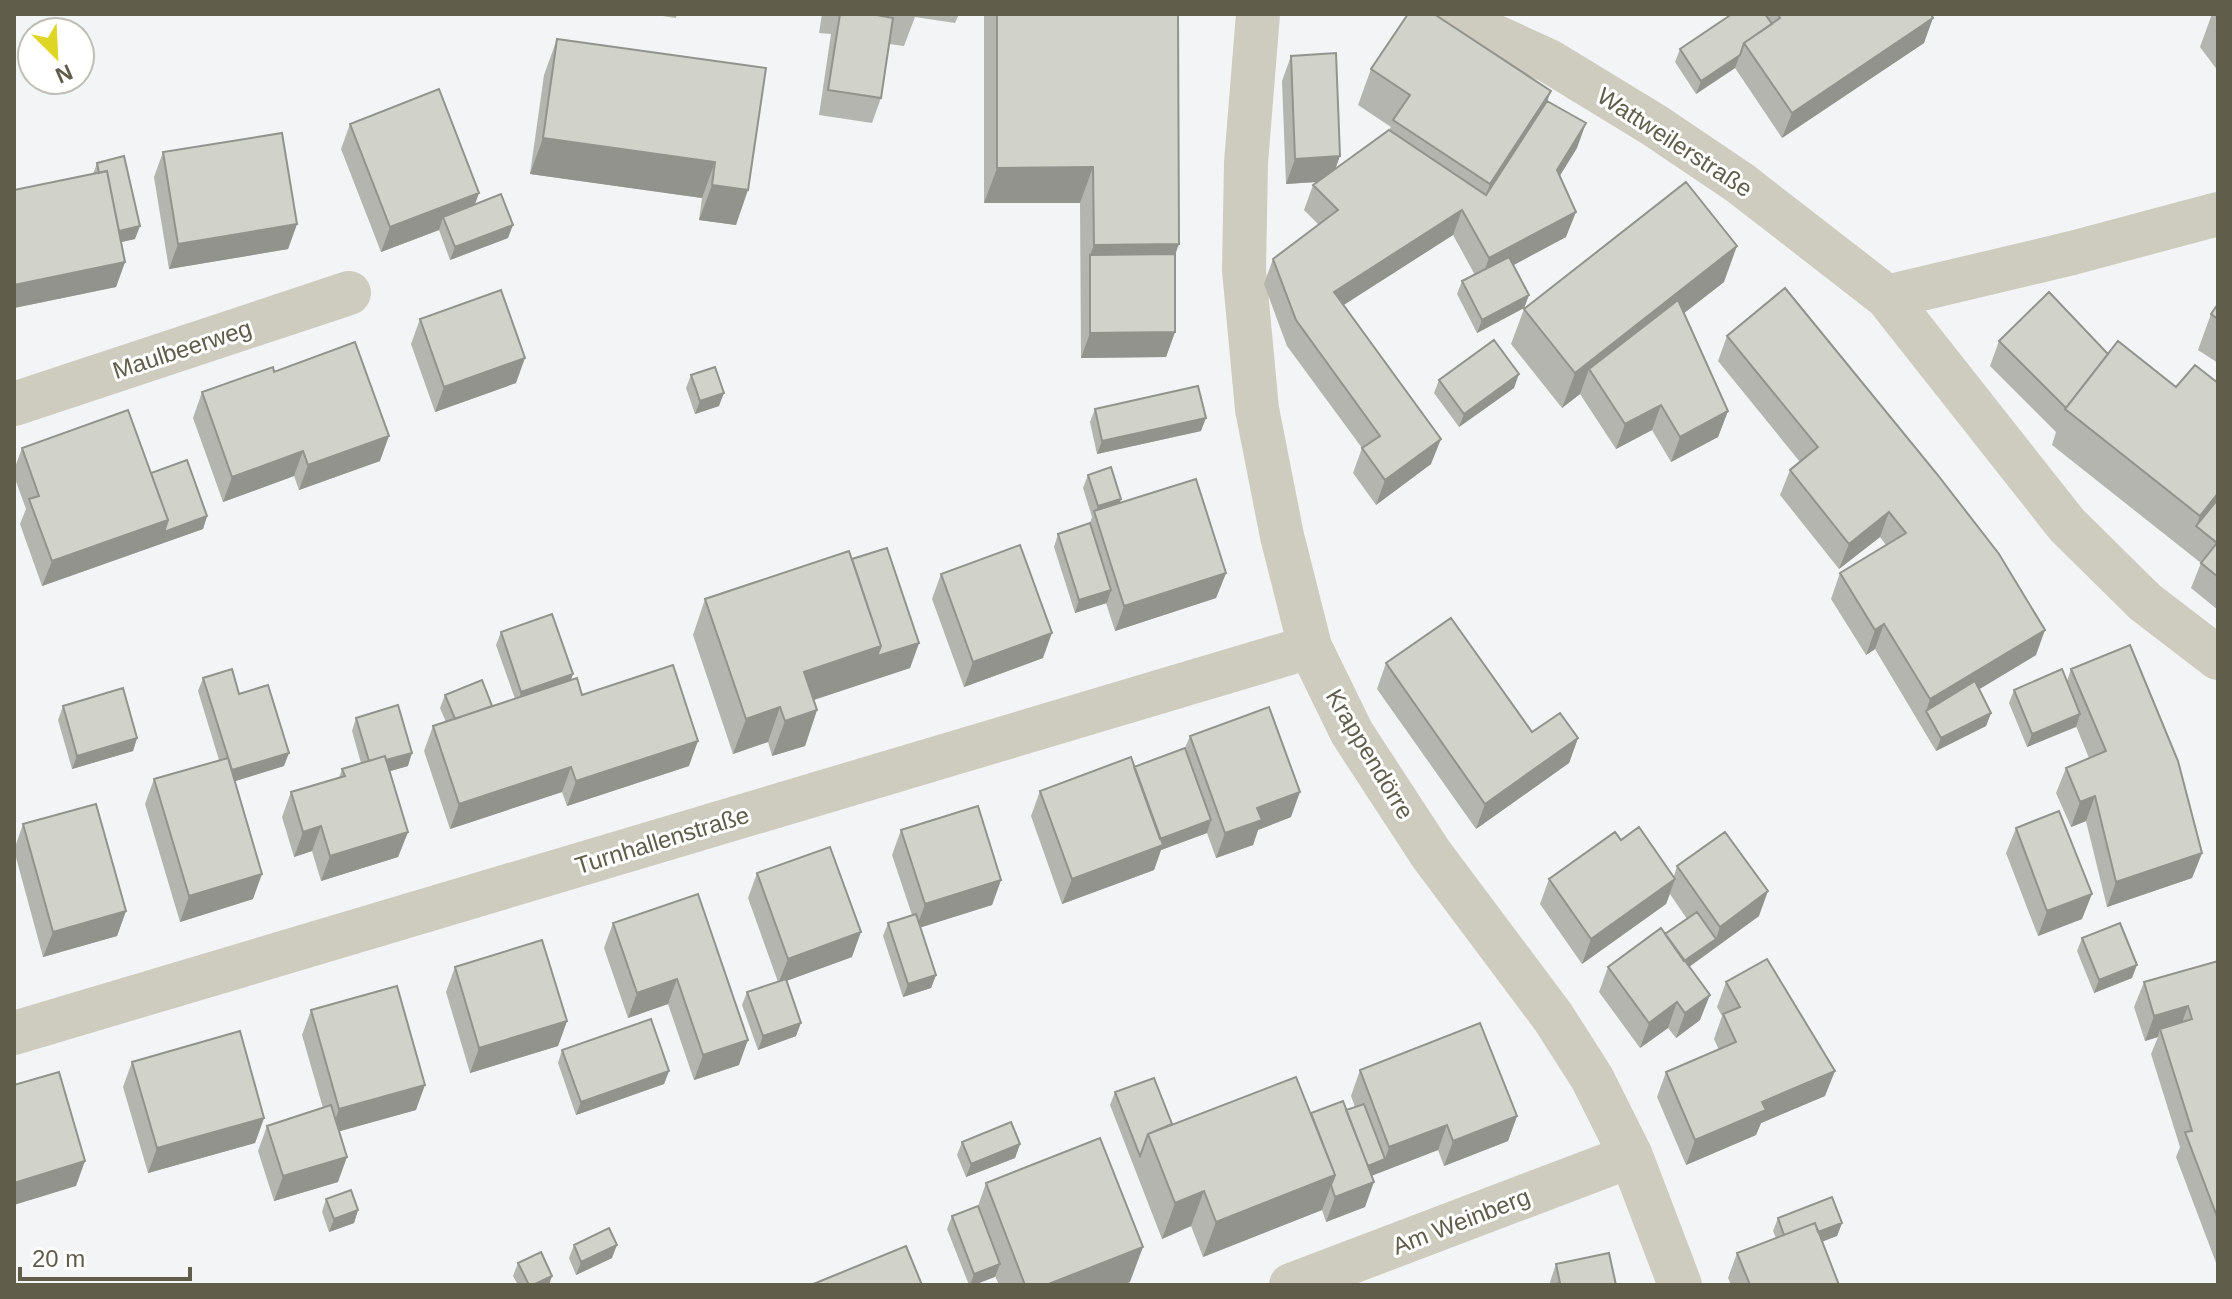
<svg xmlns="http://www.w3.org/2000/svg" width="2232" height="1299" font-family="Helvetica,sans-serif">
<rect width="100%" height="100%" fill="#f3f4f5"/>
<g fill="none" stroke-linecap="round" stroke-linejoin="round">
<path stroke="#ceccbf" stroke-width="44" d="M1258,14L1246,163L1244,270L1257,409L1282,536L1310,647L1352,733L1431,854L1553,1017L1592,1078L1631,1156L1680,1285
M1446,14L1549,61L1654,125L1740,183L1887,297L2067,525L2145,602L2218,658
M1887,297L2072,253L2218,214
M14,404L349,293
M14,1033L1310,647
M1291,1285L1631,1156"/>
</g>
<path fill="#b4b5ae" d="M649,14H677L676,18Z
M822,14H959L955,23L915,17L904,46L889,44L881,98L872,123L819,115L831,34L819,33Z
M984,14H1178L1175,332L1166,357L1081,358L1080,203H984Z
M1732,14H1931L1924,43L1782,138L1735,68L1696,94L1675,62L1680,49Z
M2212,14H2218V71L2200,47Z
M557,39L766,68L736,225L699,220L702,198L530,174L544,75Z
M1291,56L1336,169L1389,130L1391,127L1358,105L1371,69L1547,101L1577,148L1559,176L1566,237L1513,265L1529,295L1524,308L1477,333L1457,294L1462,281L1475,275L1453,235L1343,305L1431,464L1376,505L1353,473L1362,448L1287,346L1264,284L1273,259L1319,225L1304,210L1313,185L1317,182L1286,184L1282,81Z
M350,124L475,204L508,238L450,260L439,230L381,252L341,149Z
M163,152L297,224L288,249L169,269L154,177Z
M97,163L135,239L121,242L125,262L116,287L14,308V190L93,174Z
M1724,282L1684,313L1728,411L1718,437L1671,462L1652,430L1616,449L1580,394L1562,408L1511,344L1524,309Z
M2218,304V363L2198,350L2211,314Z
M420,319L516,383L435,412L411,344Z
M1727,336L2036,655L1979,689L1991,713L1986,726L1936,751L1875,649L1866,655L1831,599L1840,573L1886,545L1880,537L1839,569L1780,495L1790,470L1800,462L1718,361Z
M1999,341L2108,354L2176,387L2218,383V610L2191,588L2201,563L2052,445L2056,432L1990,366Z
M274,372L380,461L299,490L294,476L223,502L193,418L202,392Z
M691,375L719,406L695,414L686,388Z
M1439,380L1514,388L1459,427L1434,393Z
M1095,409L1201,431L1097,454L1090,422Z
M22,448L151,473L207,516L203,529L42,586L20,524L26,509L14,476V470Z
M1088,475L1120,503L1226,573L1216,598L1115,631L1106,603L1075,613L1054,547L1058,534L1090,523L1092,517L1083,488Z
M852,559L919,643L910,668L814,700L817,710L805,746L772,756L768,742L733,754L693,635L705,599Z
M941,574L1043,658L964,687L932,599Z
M501,632L573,674L571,680L582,695L689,766L567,806L562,792L450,829L424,751L433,726L446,722L440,708L445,695L492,706L515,699L496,645Z
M1386,663L1532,732L1578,738L1569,763L1476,829L1377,689Z
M2071,669L2202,853L2192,878L2107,907L2086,821L2071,827L2056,793L2066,768L2089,758L2076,726L2027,747L2009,703L2014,690L2067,681Z
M203,678L239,694L284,766L235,781L253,899L180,922L145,804L154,779L219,760L198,691Z
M63,706L137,738L133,751L72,769L58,720Z
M356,718L408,766L390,771L408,832L398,857L321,881L312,851L294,857L282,817L291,792L339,778L342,769L361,763L352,731Z
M1190,736L1291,817L1258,830L1253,845L1216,858L1207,833L1161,850L1154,870L1062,904L1031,816L1040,791L1134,767L1185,748Z
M23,824L126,911L117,936L43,957L14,850Z
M2016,828L2082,919L2038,936L2006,853Z
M901,830L1001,880L992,905L920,927L936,975L931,988L903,997L883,936L888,923L912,915L892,855Z
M1621,840L1674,876L1677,866L1759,916L1689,967L1700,1020L1676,1038L1668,1028L1640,1048L1599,992L1608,967L1665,934L1687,919L1670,894L1666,904L1582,964L1540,904L1549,879Z
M757,873L852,957L786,981L796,1036L758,1050L742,1005L747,992L778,982L748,898Z
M698,894L739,1065L694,1080L668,1004L628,1018L604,948L613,923Z
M2082,938L2132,978L2094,993L2077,951Z
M2218,961V1268L2176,1157L2180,1147L2151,1054L2158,1037L2145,1041L2134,1007L2144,982Z
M455,967L567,1021L558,1046L470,1073L446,992Z
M1726,982L1825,1096L1761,1123L1756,1135L1686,1165L1657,1097L1666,1072L1719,1050L1714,1039L1722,1016L1717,1007Z
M311,1010L416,1110L339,1131L338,1182L274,1201L258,1151L267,1126L323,1108L302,1035Z
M562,1050L669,1071L664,1084L576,1115L558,1063Z
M132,1062L264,1118L255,1143L148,1173L123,1087Z
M1360,1070L1517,1116L1508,1141L1444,1166L1438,1150L1372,1175L1365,1207L1326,1222L1322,1210L1203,1257L1191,1226L1162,1239L1110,1105L1115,1092L1172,1124L1311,1113L1346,1110L1355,1107L1351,1096Z
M962,1142L1020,1144L1015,1158L966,1177L957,1155Z
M986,1183L1130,1282L1124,1285H999L995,1276L974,1285H969L947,1229L952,1216L978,1206Z
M326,1199L358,1210L354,1223L329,1232L322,1212Z
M1778,1218L1842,1223L1837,1236L1822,1241L1839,1285H1731L1728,1278L1737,1253L1776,1238L1773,1231Z
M574,1245L612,1258L576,1275L569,1258Z
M518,1263L549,1285H518L513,1276Z
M1556,1264L1616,1285H1549Z"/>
<path fill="#92938d" d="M507,14H525L524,16Z
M1933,18L1924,43L1782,138L1792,113Z
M1740,55L1735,68L1696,94L1701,81Z
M1551,91L1538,126L1477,220L1490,184Z
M1586,123L1577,148L1548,195L1557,170Z
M543,138L715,162L702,198L530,174Z
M1340,156L1331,181L1286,184L1295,159Z
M1093,167L1080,203H984L997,168Z
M712,185L748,190L736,225L699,220Z
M479,193L470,218L443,217L439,230L381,252L390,227Z
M1462,210L1453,235L1325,317L1334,292Z
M1576,212L1566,237L1480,283L1489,258Z
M297,224L288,249L169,269L178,244Z
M513,225L508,238L450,260L455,247Z
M140,226L135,239L108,245L112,232Z
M1179,244L1166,280L1090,255L1094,245Z
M1737,246L1724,282L1597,381L1589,369L1580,394L1562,408L1575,373Z
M125,262L116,287L14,308V285Z
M1529,295L1524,308L1477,333L1482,320Z
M1175,332L1166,357L1081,358L1090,333Z
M525,358L516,383L435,412L444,387Z
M1519,374L1514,388L1459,427L1464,414Z
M724,393L719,406L695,414L700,401Z
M1661,405L1652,430L1616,449L1625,424Z
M1728,411L1718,437L1671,462L1680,437Z
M1206,418L1201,431L1097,454L1102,441Z
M389,436L380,461L299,490L308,465Z
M1441,439L1431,464L1376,505L1385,480Z
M303,451L294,476L223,502L232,477Z
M2218,493V512L2196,526L2200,516Z
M1121,499L1117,512L1095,514L1098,506Z
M1889,512L1880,537L1839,569L1849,544Z
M207,516L203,529L42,586L52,561L168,520Z
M1226,573L1216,598L1115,631L1124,606Z
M1111,590L1107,603L1075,613L1079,600Z
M1884,624L1875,649L1866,655L1875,630Z
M2045,630L2036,655L1930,719L1926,711L1930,699Z
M1052,633L1043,658L964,687L973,662Z
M919,643L910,668L792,707L804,672L881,646Z
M573,674L568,687L517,705L521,692Z
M780,707L768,742L733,754L746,719Z
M817,710L805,746L772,756L785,721Z
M1991,713L1986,726L1936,751L1941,738Z
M2080,714L2076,727L2027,747L2032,734Z
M137,738L133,751L72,769L77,756Z
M1578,738L1569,763L1476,829L1485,804Z
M698,741L689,766L567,806L576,781Z
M289,753L284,766L226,784L231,771Z
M412,753L408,766L366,778L371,765Z
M571,767L562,792L450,829L459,804Z
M1300,792L1291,817L1258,830L1253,845L1216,858L1225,833L1257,808Z
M2095,796L2086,821L2071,827L2080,802Z
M1211,820L1207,833L1161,850L1154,870L1062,904L1072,879L1153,841Z
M321,826L312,851L294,857L303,832Z
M408,832L398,857L321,881L330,856Z
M2202,853L2192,878L2107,907L2116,882Z
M262,874L253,899L180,922L189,896Z
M1675,879L1666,904L1582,964L1591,939Z
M1001,880L992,905L916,929L925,904Z
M1768,891L1759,916L1671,980L1676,967L1716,939L1720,927Z
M2092,894L2082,919L2038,936L2047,911Z
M126,911L117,936L43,957L53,932Z
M861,932L852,957L778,984L788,959Z
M2137,965L2132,978L2094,993L2099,980Z
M936,975L931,988L903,997L908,984Z
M677,979L668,1004L628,1018L637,993Z
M1710,995L1700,1020L1676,1038L1685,1013Z
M1677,1002L1668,1028L1640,1048L1649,1023Z
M2188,1006L2179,1031L2160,1029L2158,1037L2145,1041L2154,1016Z
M567,1021L558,1046L470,1073L479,1048Z
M801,1023L796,1036L758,1050L763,1036Z
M748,1040L739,1065L694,1080L703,1055Z
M669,1071L664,1084L576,1115L581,1102Z
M1835,1071L1825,1096L1761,1123L1756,1135L1686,1165L1695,1140L1762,1102Z
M425,1085L416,1110L330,1134L339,1109Z
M1517,1116L1508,1141L1444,1166L1453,1141Z
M264,1118L255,1143L148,1173L157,1148Z
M1447,1125L1438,1150L1356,1182L1360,1169L1385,1159L1389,1147Z
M1020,1144L1015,1158L966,1177L971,1164Z
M347,1157L338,1182L274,1201L283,1176Z
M85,1161L76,1186L14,1205V1183Z
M1335,1175L1322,1210L1203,1257L1216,1222Z
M1374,1182L1365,1207L1326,1222L1335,1197Z
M1204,1191L1191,1226L1162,1239L1175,1203Z
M358,1210L354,1223L329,1232L334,1219Z
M1842,1223L1837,1236L1783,1257L1788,1244Z
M617,1245L612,1258L576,1275L581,1262Z
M1143,1247L1130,1282L1124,1285H1046Z
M1000,1264L995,1277L974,1285H970L974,1274Z
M552,1276L549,1285H533Z"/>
<path fill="#d1d2ca" stroke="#92938d" stroke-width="2" d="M840,14H871L893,18L881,98L828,90Z
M997,14H1178L1179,244L1094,245L1093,167L997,168Z
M1408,14H1434L1551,91L1490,184L1393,120L1410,95L1371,69Z
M1732,14H1765L1772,24L1744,43L1740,55L1701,81L1680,49Z
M1778,14H1931L1933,18L1792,113L1744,43L1780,18Z
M557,39L766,68L748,190L712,185L715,162L543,138Z
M1336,53L1340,156L1295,159L1291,56Z
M439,89L479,193L390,227L350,124Z
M1547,101L1586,123L1557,170L1576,212L1489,258L1462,210L1334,292L1441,439L1385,480L1362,448L1380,436L1296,320L1273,259L1338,210L1313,185L1389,130L1486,195Z
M282,133L297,224L178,244L163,152Z
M124,156L140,226L119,231L107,171L99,173L97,163Z
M107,171L125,262L14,285V190Z
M1686,182L1737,246L1575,373L1524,309Z
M501,194L513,225L455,247L443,217Z
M1175,254V332L1090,333V255Z
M1509,257L1529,295L1482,320L1462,281Z
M1785,288L1937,474L1999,554L2045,630L1930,699L1884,624L1875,630L1840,573L1906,533L1889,512L1849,544L1790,470L1818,447L1727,336Z
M501,290L525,358L444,387L420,319Z
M2049,292L2108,354L2066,408L1999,341Z
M1678,300L1728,411L1680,437L1661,405L1625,424L1589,369Z
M2218,304V319L2211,314Z
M1494,340L1519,374L1464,414L1439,380Z
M2118,341L2176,387L2195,365L2218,383V493L2200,516L2065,409Z
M355,342L389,436L308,465L303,451L232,477L202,392L273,367L274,372Z
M715,367L724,393L700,401L691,375Z
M1198,386L1206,418L1102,441L1095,409Z
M128,410L168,520L52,561L29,499L39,496L22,448Z
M187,460L207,516L164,532L168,520L151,473Z
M1111,467L1121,499L1098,506L1088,475Z
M1196,479L1226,573L1124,606L1094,511Z
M2218,499V577L2201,563L2217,543L2196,526Z
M1090,523L1111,590L1079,600L1058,534Z
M1020,545L1052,633L973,662L941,574Z
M887,548L919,643L877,656L881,646L852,559Z
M849,551L881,646L804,672L817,710L785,721L780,707L746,719L705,599Z
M552,614L573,674L521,692L501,632Z
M1451,618L1532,732L1560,713L1578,738L1485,804L1386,663Z
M2130,645L2178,761L2202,853L2116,882L2095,796L2080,802L2066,768L2106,751L2071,669Z
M673,665L698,741L576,781L571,767L459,804L433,726L577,678L582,695Z
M232,669L239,694L268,685L289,753L232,770L203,678Z
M2062,669L2080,714L2032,734L2014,690Z
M482,680L492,706L455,719L445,695Z
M1975,681L1991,713L1941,738L1926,711Z
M123,688L137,738L77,756L63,706Z
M398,705L412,753L386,760L385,756L369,761L356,718Z
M1269,707L1300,792L1257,808L1262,820L1225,833L1190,736Z
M1185,748L1211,820L1160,839L1134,767Z
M385,756L408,832L330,856L321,826L303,832L291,792L345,776L342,769Z
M1131,757L1163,845L1072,879L1040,791Z
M228,758L262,874L189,896L154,779Z
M96,804L126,911L53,932L23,824Z
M978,806L1001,880L925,904L901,830Z
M2059,811L2092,894L2047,911L2016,828Z
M1639,827L1675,879L1591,939L1549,879L1615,832L1621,840Z
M1725,832L1768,891L1720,927L1677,866Z
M830,847L861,932L788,959L757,873Z
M698,894L748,1040L703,1055L677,979L637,993L613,923Z
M1697,912L1716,939L1684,961L1665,934Z
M916,914L936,975L908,984L888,923Z
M2120,923L2137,965L2099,980L2082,938Z
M1661,928L1710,995L1685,1013L1677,1002L1649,1023L1608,967Z
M542,940L567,1021L479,1048L455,967Z
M1767,959L1835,1071L1762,1102L1766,1110L1695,1140L1666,1072L1736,1042L1723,1014L1740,1007L1726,982Z
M2218,961V1219L2185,1132L2192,1131L2160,1029L2192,1019L2188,1006L2154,1016L2144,982Z
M786,979L801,1023L763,1036L747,992Z
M397,986L425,1085L339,1109L311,1010Z
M651,1019L669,1071L581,1102L562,1050Z
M1480,1023L1517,1116L1453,1141L1447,1125L1389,1147L1360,1070Z
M240,1031L264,1118L157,1148L132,1062Z
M59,1072L85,1161L14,1183V1085Z
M1296,1077L1335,1175L1216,1222L1204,1191L1175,1203L1148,1134Z
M1154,1078L1172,1124L1148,1134L1140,1156L1115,1092Z
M1343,1101L1374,1182L1335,1197L1331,1185L1335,1175L1311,1113Z
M1364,1104L1385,1159L1368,1166L1346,1110Z
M331,1105L347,1157L283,1176L267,1126Z
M1011,1122L1020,1144L971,1164L962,1142Z
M1100,1138L1143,1247L1046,1285H1025L986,1183Z
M351,1190L358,1210L334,1219L326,1199Z
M1832,1197L1842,1223L1818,1232L1815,1223L1784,1235L1778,1218Z
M978,1206L1000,1264L974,1274L952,1216Z
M1815,1223L1839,1285H1750L1737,1253Z
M609,1228L617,1245L581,1262L574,1245Z
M906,1246L922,1285H811Z
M541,1252L552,1276L533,1285H529L518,1263Z
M1609,1253L1616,1285H1550L1560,1283L1556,1264Z"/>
<g text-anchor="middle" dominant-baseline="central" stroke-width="6" stroke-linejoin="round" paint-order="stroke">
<g font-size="24" fill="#605d4b" stroke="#fff">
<text transform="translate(1675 142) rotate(33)">Wattweilerstraße</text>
<text transform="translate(182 349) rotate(-18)">Maulbeerweg</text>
<text transform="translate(1370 754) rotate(59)">Krappendörre</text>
<text transform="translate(662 840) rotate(-17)">Turnhallenstraße</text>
<text transform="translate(1461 1221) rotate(-21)">Am Weinberg</text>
</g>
</g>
<rect width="2232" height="1299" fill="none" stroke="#605d4b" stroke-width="32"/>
<g transform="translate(56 56) rotate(156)"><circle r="38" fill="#ffffff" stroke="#bfbeb7" stroke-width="2"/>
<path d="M0-6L14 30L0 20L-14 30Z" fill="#ded524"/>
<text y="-12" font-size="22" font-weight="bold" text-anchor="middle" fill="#605d4b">N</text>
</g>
<path d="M20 1267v12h170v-12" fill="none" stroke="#605d4b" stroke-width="4"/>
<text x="32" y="1267" font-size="24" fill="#605d4b" stroke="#ffffff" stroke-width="6" paint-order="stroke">20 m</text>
</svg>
